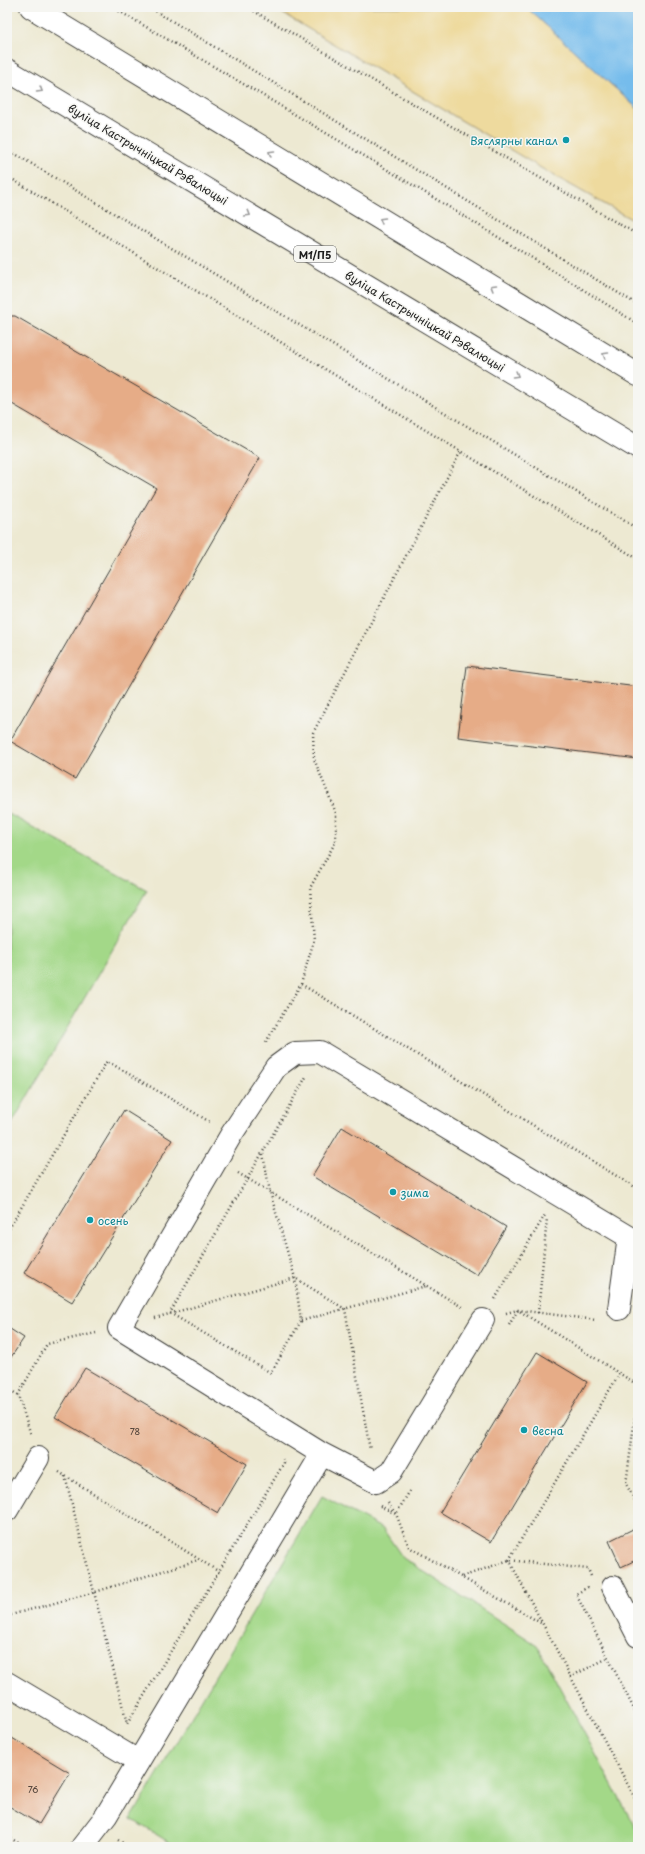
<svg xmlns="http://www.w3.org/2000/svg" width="645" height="1854" font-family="'Playpen Sans',sans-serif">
<rect width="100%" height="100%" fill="#f6f6f2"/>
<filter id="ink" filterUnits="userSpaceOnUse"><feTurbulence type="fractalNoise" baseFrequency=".025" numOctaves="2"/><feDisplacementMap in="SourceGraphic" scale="8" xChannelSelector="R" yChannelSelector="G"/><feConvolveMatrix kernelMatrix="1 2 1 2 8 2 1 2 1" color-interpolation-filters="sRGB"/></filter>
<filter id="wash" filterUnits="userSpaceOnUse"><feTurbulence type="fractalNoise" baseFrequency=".012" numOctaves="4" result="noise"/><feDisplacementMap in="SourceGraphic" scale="16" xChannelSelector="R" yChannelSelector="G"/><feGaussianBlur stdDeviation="0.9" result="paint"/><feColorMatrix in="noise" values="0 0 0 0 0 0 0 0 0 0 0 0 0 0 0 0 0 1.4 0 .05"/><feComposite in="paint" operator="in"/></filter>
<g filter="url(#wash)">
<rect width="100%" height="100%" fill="#ede9d2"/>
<path fill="#a3d888" stroke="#607a52" d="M7,813L147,890L7,1132Z
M322,1496L383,1529L403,1558L537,1645L638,1833V1847H177L131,1819Z"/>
<path fill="#eeda9e" stroke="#857b5d" d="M272,7H526L638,109V223L546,171Z"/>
<path fill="#75bcec" stroke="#486c84" d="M526,7H638V109Z"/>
<g id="blocks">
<path fill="#e6ac87" d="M7,316H15L260,458L75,779L10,741L156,488L7,401Z
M467,666L638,687V759L458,737Z
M124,1110L172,1140L72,1302L24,1273Z
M342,1127L506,1227L477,1275L312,1176Z
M7,1327L24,1338L7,1363Z
M537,1352L587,1382L491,1542L440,1512Z
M85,1368L247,1464L218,1513L55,1417Z
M633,1529L638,1539V1559L621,1567L609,1541Z
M7,1735L70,1773L39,1824L7,1805Z"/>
</g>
</g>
<g filter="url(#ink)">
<use href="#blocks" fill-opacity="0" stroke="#3b3b37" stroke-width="1"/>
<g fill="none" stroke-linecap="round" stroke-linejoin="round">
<defs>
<path id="minor" d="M322,1454L119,1328L231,1135L276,1067L295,1053L320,1052L629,1237L619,1309
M7,1510L38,1458
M613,1587L638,1636
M7,1683L138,1761
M82,1847L106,1816L322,1454L376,1482L391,1472L483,1320"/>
<path id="highway" d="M31,7L638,375
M7,70L638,448"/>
</defs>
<use href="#minor" stroke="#3b3b37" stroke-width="24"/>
<use href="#highway" stroke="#3b3b37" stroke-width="24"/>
<path stroke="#3b3b37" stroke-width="2.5" stroke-dasharray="1 3" stroke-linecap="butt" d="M112,7C289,110 465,215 638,324
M149,7L638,305
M247,7L638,235
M7,149L638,529
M7,176L638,559
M301,984L314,940L310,888L336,841V813L314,759L313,733L461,451
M266,1042L301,984L638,1189
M263,1154L270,1192L295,1278L301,1321L271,1373L170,1313L306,1077
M238,1173L462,1307
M7,1232L107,1061L210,1122
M495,1299L545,1215
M506,1313L518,1310L596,1320
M538,1313L547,1218
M155,1318L295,1278L345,1309L370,1450
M301,1321L426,1286
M509,1325L518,1310L638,1385
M7,1388L18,1395L31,1435
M638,1394L626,1484L638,1506
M18,1395L47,1344L96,1333
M59,1472L221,1573
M65,1476L127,1724L284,1463L283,1459
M388,1503L396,1514L409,1547L541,1623
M380,1506L396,1514L411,1489
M509,1560L638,1804
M509,1560L619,1374
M462,1577L509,1560L588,1569L591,1576
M588,1587L576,1594L638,1717
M7,1616L95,1592L198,1560
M570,1677L608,1658
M7,1836L25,1847
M118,1840L129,1847"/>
<use href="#minor" stroke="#fff" stroke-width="22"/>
<use href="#highway" stroke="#fff" stroke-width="22"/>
</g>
<defs><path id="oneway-chevron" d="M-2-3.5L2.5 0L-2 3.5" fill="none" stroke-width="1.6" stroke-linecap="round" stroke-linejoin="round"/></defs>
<g stroke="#999">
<use href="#oneway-chevron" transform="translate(40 90) rotate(31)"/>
<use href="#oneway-chevron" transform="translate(271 153) rotate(-149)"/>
<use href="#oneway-chevron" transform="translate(248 214) rotate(31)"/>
<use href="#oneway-chevron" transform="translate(382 220) rotate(-149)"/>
<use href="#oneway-chevron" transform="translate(493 287) rotate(-149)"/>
<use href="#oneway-chevron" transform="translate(605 355) rotate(-149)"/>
<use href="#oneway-chevron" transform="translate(516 375) rotate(31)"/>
</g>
</g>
<g fill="#0f9aa8" stroke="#f6f6f2" stroke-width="1.5">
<circle cx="566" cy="140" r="4"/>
<circle cx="393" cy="1192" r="4"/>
<circle cx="90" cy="1220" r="4"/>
<circle cx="524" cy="1430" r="4"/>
</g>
<g text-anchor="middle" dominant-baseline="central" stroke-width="3" stroke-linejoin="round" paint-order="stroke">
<g font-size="9" fill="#4e4037">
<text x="135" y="1431">78</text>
<text x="33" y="1789">76</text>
</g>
<rect fill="#f6f6f2" stroke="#5d5d5c" stroke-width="1" x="294" y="246" width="42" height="16" rx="3"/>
<g font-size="10" font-weight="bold" fill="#1c1c1c">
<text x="315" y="254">М1/П5</text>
</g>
<g font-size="11" fill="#0d838f" stroke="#f6f6f2" text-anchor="start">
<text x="558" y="140" text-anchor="end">Вяслярны канал</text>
<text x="401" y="1192">зима</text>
<text x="98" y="1220">осень</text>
<text x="532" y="1430">весна</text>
</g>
<g font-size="11" fill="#1c1c1c" stroke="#f6f6f2">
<text transform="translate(148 154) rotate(31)">вуліца Кастрычніцкай Рэвалюцыі</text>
<text transform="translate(425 321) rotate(31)">вуліца Кастрычніцкай Рэвалюцыі</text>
</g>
</g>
<rect width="645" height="1854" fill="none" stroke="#f6f6f2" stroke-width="24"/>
</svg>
